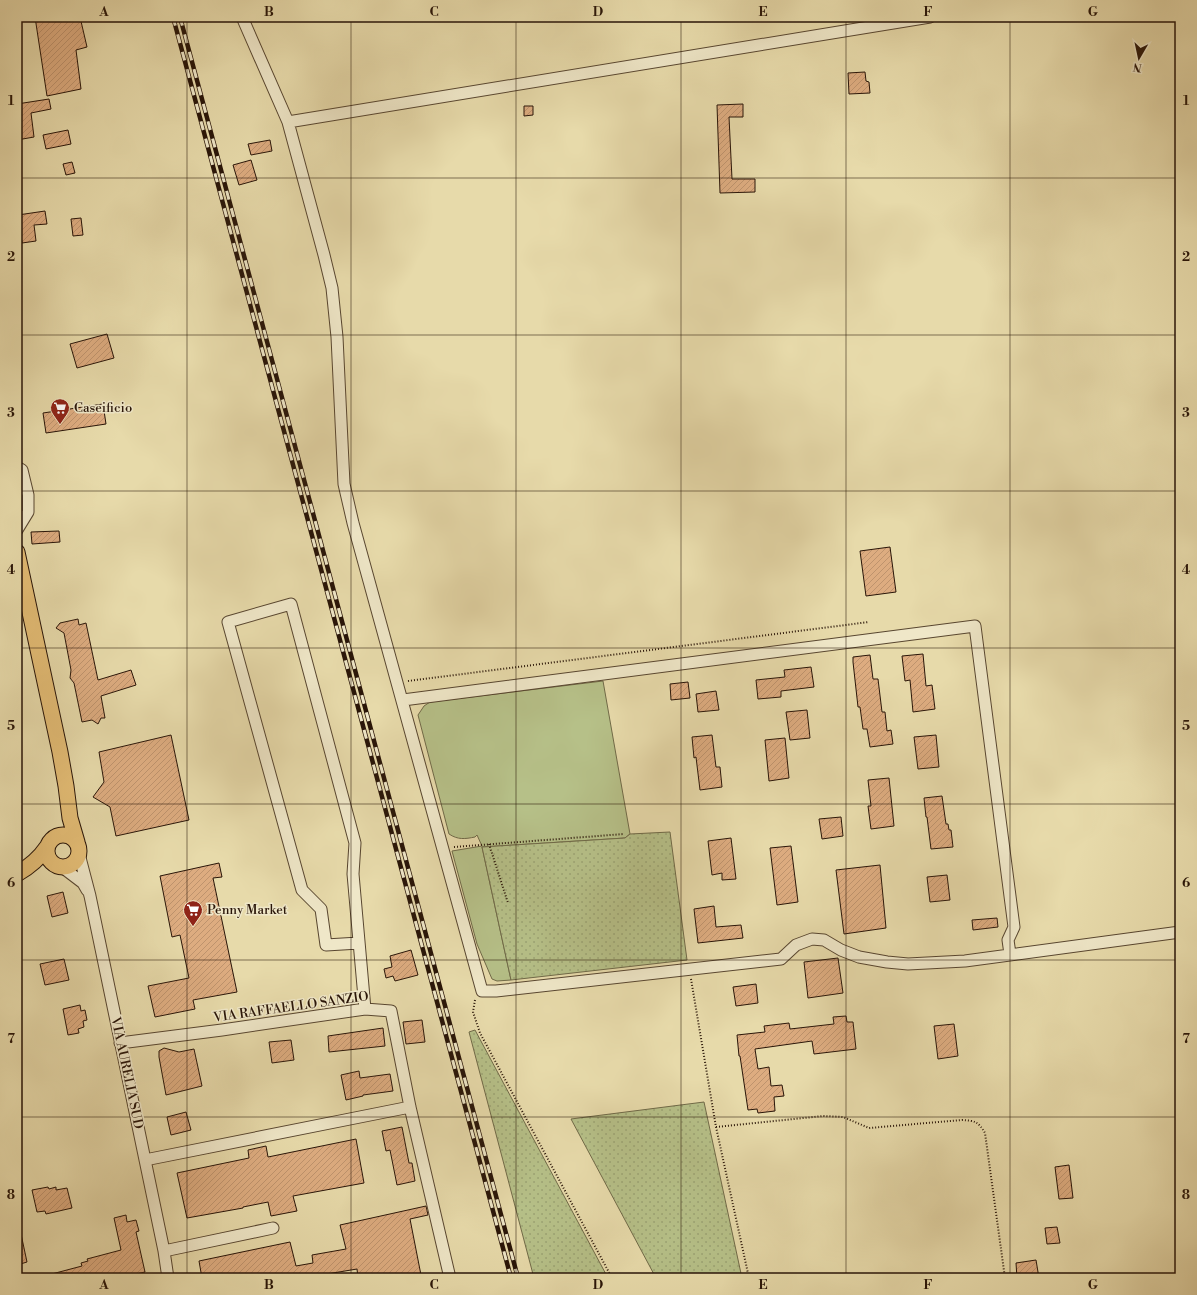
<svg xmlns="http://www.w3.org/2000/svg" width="1197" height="1295" font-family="'Libre Bodoni',serif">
<defs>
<pattern id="garden-dots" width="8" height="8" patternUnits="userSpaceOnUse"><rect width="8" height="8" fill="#b6c088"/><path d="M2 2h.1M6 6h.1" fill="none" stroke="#9ca474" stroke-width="1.8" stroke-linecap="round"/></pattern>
<pattern id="building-hatch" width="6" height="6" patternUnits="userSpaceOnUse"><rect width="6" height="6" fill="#ddac80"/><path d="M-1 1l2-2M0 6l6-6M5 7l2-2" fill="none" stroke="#be936d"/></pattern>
</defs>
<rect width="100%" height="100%" fill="#e7daaa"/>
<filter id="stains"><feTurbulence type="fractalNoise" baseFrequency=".005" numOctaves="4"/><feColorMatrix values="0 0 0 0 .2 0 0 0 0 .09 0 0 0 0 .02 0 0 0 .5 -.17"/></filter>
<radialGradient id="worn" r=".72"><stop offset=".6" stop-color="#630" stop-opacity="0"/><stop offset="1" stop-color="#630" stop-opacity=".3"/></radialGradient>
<path fill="#b6c088" stroke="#706a48" d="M603,681L630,834L625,838L482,847L511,980L497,981L492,979L477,944L452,851L482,846L477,835L475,837C465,839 458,840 449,834L418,715L424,706L430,702Z"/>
<path fill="url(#garden-dots)" stroke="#706a48" d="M670,832L687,960L511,980L482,847L625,838L630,834Z
M475,1030L608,1278H534L469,1032Z
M704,1102L742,1278H656L571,1119Z"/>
<path fill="url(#building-hatch)" stroke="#291508" d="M35,17H80L87,47L76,50L81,89L47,96Z
M865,72L866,81L869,82L870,93L849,94L848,73Z
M49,99L51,109L31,113L34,137L17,140V104Z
M743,104V117H729L732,179H755V192L720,193L717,105Z
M524,106H533V115L524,116Z
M68,130L71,144L46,149L43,135Z
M270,140L272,151L251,155L248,144Z
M251,160L257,180L239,185L233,165Z
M72,162L75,173L66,175L63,164Z
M45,211L47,224L34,225L36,241L22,243L18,215Z
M81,218L83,235L73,236L71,219Z
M107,334L114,358L77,368L70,344Z
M103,404L106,424L46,433L43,413Z
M59,531L60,542L32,544L31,532Z
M890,547L896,592L866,596L860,551Z
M78,619L79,625L86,623L98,680L131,670L136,685L101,696L105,718H101L98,724L92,720L82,722L74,683L70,678L71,670L64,633L56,628L60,623Z
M923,654L926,686L932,685L935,709L913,712L910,680L905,681L902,656Z
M870,655L873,679H878L882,712H885L887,731L891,730L893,744L870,747L867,729H863L860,707H858L853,662V657Z
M811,667L814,687L781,691V697L758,699L756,680L785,677L784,670Z
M688,682L690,698L671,700L670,684Z
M716,691L719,710L698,712L696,694Z
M807,710L810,738L790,740L786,712Z
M171,735L189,820L116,836L110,807L93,797L104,782L99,752Z
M712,735L716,767H720L722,787L700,790L696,757L694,758L692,737Z
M936,735L939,767L918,769L914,737Z
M785,738L789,778L769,781L765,740Z
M889,778L894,826L871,829L868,806H871L868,780Z
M942,796L946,824H948L949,830H951L953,847L931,849L927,817H926L924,798Z
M841,817L843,836L822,839L819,819Z
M731,838L736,879L722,880V873L712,875L708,841Z
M791,846L798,902L777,905L770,848Z
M219,863L222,877L213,878L237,992L193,1000L195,1009L155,1017L148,986L189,978L180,935L172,937L160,876Z
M880,865L886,928L844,934L836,870Z
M947,875L950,900L930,902L927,877Z
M63,892L68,913L52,917L47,896Z
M714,906L716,927L741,925L743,938L698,943L694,909Z
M997,918L998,927L973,930L972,920Z
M411,950L418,975L395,981L393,976L386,978L384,969L392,967L390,956Z
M838,958L843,993L808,998L804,962Z
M64,959L69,980L45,985L40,964Z
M756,984L758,1003L736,1006L733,987Z
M80,1005L81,1011L85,1010L87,1020L83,1021L84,1027L78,1029L79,1033L68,1035L63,1009Z
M846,1016L847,1022H853L856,1049L814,1054L812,1041L755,1049L758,1069L769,1067L771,1086L782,1085L784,1096L774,1097L775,1111L758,1113L757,1109L748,1110L740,1056H739L737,1035L765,1032L764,1026L789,1023L790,1029L834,1024L833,1017Z
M422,1020L425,1042L406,1044L403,1022Z
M954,1024L958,1056L938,1059L934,1026Z
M383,1028L385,1046L329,1052L328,1036Z
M291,1040L294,1060L272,1063L269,1042Z
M164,1048L179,1052L194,1049L202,1086L166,1095L159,1057V1051Z
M359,1071L360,1078L390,1074L393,1091L363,1095V1096L346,1100L341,1075Z
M186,1112L191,1130L171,1135L167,1117Z
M402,1127L409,1163H412L415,1181L397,1185L390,1150L386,1151L382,1131Z
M356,1139L364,1183L293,1196L297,1211L271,1216L268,1202L243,1207V1208L187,1218L177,1173L249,1158L248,1150L266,1146L268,1157Z
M1069,1165L1073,1198L1059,1199L1055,1167Z
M48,1187L49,1189L56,1187V1190L67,1188L72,1208L46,1214L45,1211L37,1212L32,1190Z
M426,1206L428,1215L410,1219L421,1275L406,1278H358L357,1269L327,1274L328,1278H202L199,1261L290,1242L296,1266L313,1263L312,1255L346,1249L340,1225Z
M126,1215L127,1222L136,1220L139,1231L136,1232L145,1272L119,1278H48V1275L82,1266L81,1263L88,1261L87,1259L121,1250L114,1218Z
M1057,1227L1060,1243L1047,1244L1045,1228Z
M17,1234H21L27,1262L17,1265Z
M1036,1260L1039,1278H1017L1016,1263Z"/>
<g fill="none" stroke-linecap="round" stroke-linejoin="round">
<defs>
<path id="minor" d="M242,17L288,122L324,255L332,288L337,337L344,484L353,523L482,991H496L781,959L796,945L812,939L824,940L841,950L859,957L887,962L908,964L965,961L1180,932
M288,122L930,17
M17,467L22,470L28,495V512L17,530
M403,700L975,626L1014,927L1008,940L1010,954
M79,854L90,896L164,1251L168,1278
M62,867L83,883L87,890
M359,943L326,945L321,909L302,890L228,622L291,604L355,843L353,874L365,1009
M120,1043L222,1030L365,1009L391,1011L410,1107L450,1278
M145,1160L410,1107
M164,1251L273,1228"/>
<path id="major" d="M17,552L60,752L66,786L70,818L77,842
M47 851a16 16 0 1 1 32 0a16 16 0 1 1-32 0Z
M17,874C29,867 39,859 47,847"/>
</defs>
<use href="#minor" stroke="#584630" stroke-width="13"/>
<use href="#major" stroke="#291508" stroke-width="17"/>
<path stroke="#291508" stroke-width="2" stroke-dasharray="1 2" stroke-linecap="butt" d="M408,681L869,622
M489,844L508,903
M454,847L624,834
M691,979L716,1127L749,1278
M475,1000L473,1012L480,1033L612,1278
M716,1127L823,1116L843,1117L869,1128L962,1120C975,1121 978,1121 985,1133L1005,1278"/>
<use href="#minor" stroke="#efe7c8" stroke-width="11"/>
<use href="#major" stroke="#e4bd75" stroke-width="15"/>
<defs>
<path id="rail" d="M173,17L511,1278
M180,17L518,1278"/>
</defs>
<use href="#rail" stroke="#291508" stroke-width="4.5"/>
<use href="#rail" stroke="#efe7c8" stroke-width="3" stroke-dasharray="9" stroke-linecap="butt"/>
</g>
<path fill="none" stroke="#291508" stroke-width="1" stroke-opacity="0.55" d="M187,17V1278M351,17V1278M516,17V1278M681,17V1278M846,17V1278M1010,17V1278M17,178H1180M17,335H1180M17,491H1180M17,648H1180M17,804H1180M17,960H1180M17,1117H1180"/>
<defs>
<symbol id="supermarket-pin" viewBox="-11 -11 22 30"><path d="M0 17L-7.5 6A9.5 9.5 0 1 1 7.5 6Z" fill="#8f2418" stroke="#efe7c8"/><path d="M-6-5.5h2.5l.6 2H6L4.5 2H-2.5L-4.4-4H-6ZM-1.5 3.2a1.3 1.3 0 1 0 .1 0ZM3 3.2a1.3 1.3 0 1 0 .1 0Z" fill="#fff"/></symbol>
</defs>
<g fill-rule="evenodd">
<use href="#supermarket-pin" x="49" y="397" width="22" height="30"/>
<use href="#supermarket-pin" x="182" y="899" width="22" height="30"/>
</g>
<g text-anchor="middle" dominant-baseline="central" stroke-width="3" stroke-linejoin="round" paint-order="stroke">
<g font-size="13" fill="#291508" stroke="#efe7c8" text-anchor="start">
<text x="74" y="408">Caseificio</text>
<text x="207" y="910">Penny Market</text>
</g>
<g font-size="13" fill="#291508" stroke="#efe7c8">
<text transform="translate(291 1007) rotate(-8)">VIA RAFFAELLO SANZIO</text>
<text transform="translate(127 1073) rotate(78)">VIA AURELIA SUD</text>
</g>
</g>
<rect width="1197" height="1295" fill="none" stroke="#e7daaa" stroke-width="44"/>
<g transform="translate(1139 58) rotate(189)" stroke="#efe7c8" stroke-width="3" paint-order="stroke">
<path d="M0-3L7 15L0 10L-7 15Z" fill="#291508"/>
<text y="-6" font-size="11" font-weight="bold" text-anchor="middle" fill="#291508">N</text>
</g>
<rect x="22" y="22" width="1153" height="1251" fill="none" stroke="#291508" stroke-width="1.5"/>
<g font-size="13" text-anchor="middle" font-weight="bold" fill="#291508">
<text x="104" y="16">A</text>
<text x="269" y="16">B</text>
<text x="434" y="16">C</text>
<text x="598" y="16">D</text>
<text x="763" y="16">E</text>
<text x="928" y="16">F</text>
<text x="1093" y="16">G</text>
<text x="11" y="105">1</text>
<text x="1186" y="105">1</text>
<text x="11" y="261">2</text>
<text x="1186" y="261">2</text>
<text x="11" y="417">3</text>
<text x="1186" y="417">3</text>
<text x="11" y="574">4</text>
<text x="1186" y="574">4</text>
<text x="11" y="730">5</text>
<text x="1186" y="730">5</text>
<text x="11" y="887">6</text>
<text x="1186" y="887">6</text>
<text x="11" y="1043">7</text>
<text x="1186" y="1043">7</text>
<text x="11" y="1199">8</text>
<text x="1186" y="1199">8</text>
<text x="104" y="1289">A</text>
<text x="269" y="1289">B</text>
<text x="434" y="1289">C</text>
<text x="598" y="1289">D</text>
<text x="763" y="1289">E</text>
<text x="928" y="1289">F</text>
<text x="1093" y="1289">G</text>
</g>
<rect width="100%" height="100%" filter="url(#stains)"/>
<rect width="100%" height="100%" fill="url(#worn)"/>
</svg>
